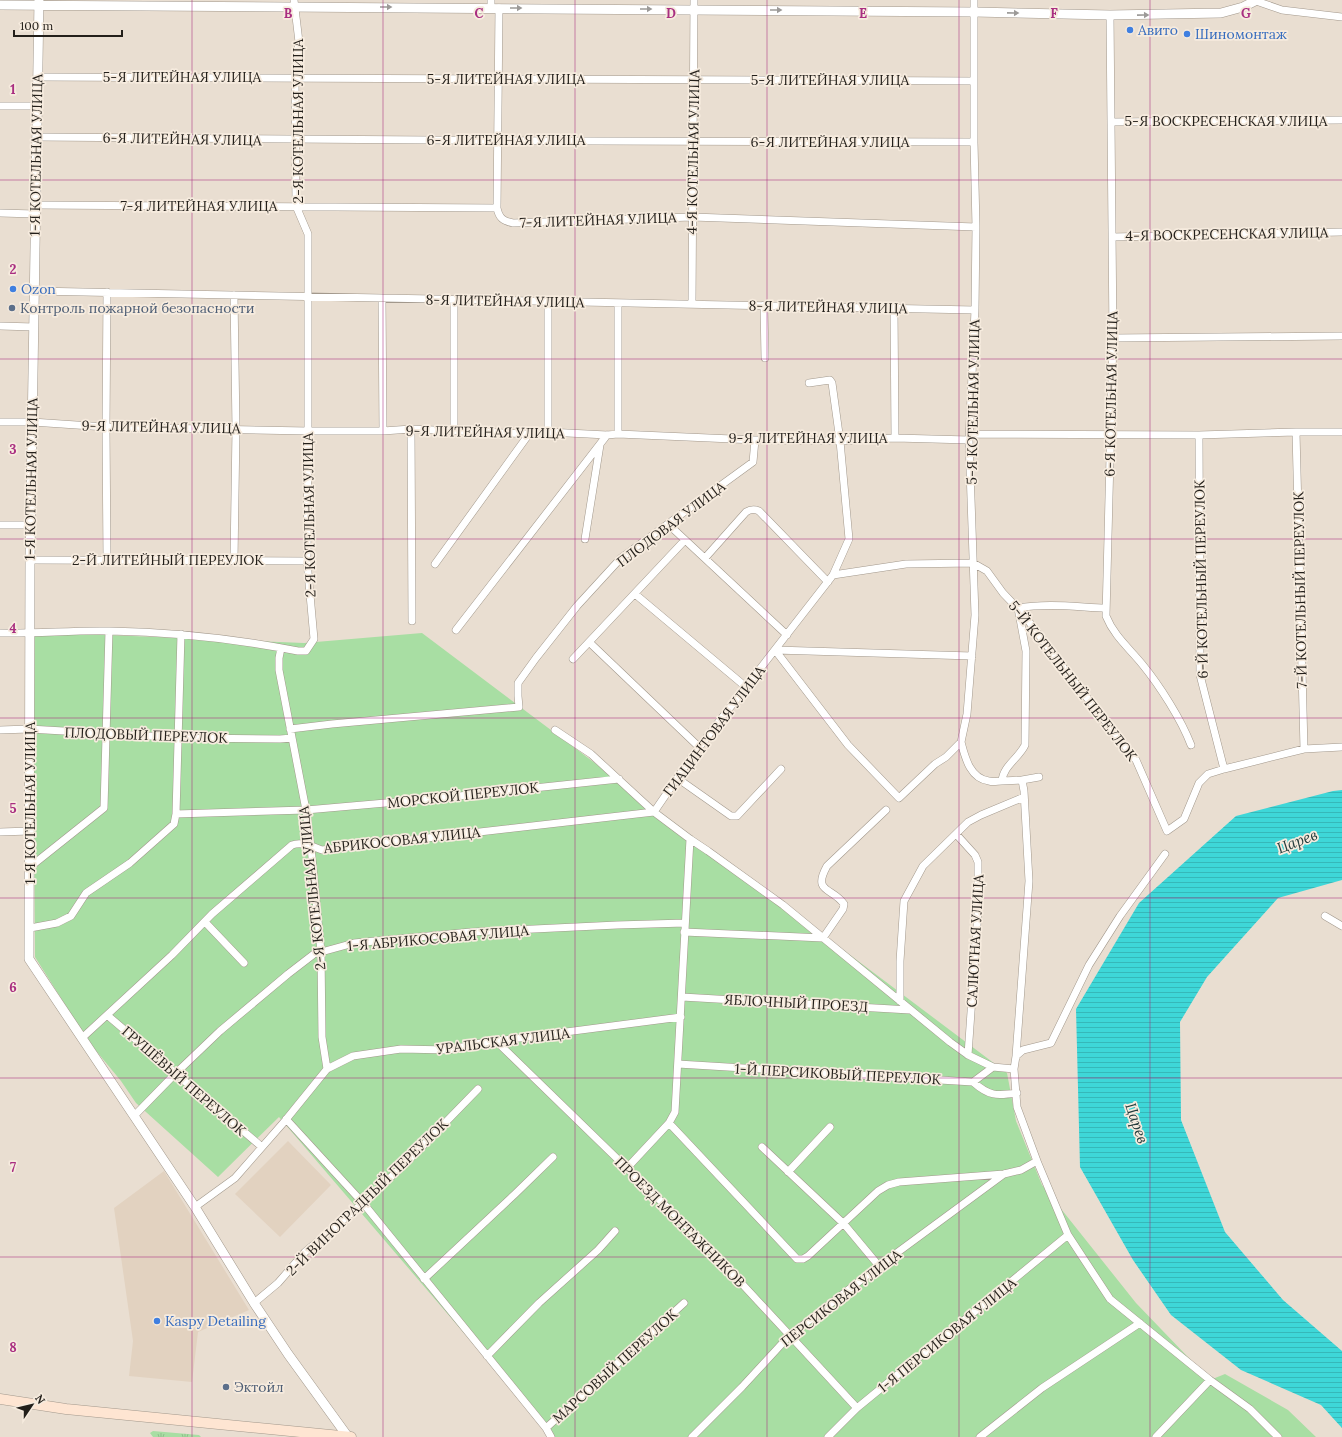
<svg xmlns="http://www.w3.org/2000/svg" width="1342" height="1437" font-family="Lora,serif">
<defs>
<pattern id="grass-tufts" width="24" height="20" patternUnits="userSpaceOnUse"><rect width="24" height="20" fill="#a8dea3"/><path d="M3 7l-1-3M5 7V3M7 7l1-3M15 17l-1-3M17 17v-4M19 17l1-3" fill="none" stroke="#90be8c"/></pattern>
<pattern id="water-rules" width="6" height="5" patternUnits="userSpaceOnUse"><rect width="6" height="5" fill="#3ed7d8"/><path d="M0 2.5h6" fill="none" stroke="#36b8b9"/></pattern>
</defs>
<rect width="100%" height="100%" fill="#e9ded1"/>
<path fill="#e2d2c0" d="M288,1141L331,1185L280,1237L235,1194Z
M164,1171L249,1310L198,1332L192,1382L129,1376L133,1341L114,1208Z"/>
<path fill="url(#grass-tufts)" d="M153,1431L199,1435L201,1437H153L150,1433Z"/>
<path fill="#a8dea3" d="M33,632L304,643L422,633L1007,1073L1016,1121L1042,1185L1136,1303L1210,1380L1225,1374L1288,1410L1316,1437H553L279,1117L218,1177L136,1103L121,1081L88,1041L35,957Z"/>
<path fill="url(#water-rules)" d="M1342,790V880L1278,898L1207,977L1180,1022L1181,1120L1225,1232L1283,1300L1342,1351V1428L1321,1405L1241,1370L1171,1315L1133,1260L1080,1167L1076,1009L1139,903L1236,816L1333,791Z"/>
<g fill="none" stroke-linecap="round" stroke-linejoin="round">
<defs>
<path id="minor" d="M491,0V8
M1256,1L1282,10L1342,17
M1110,15L1113,338L1106,616C1114,636 1129,648 1142,664C1160,686 1181,719 1191,745
M38,77L974,81
M0,106H37
M1111,122L1342,120
M37,137C349,141 662,141 974,142
M36,205L497,208C499,218 503,221 513,223L692,217L976,227
M497,208L499,8
M0,213L35,214
M1112,237L1342,232
M34,291L975,310
M107,292L106,427L107,560
M234,295L236,429L234,560
M382,298L383,431
M454,300V430
M548,302V432
M618,303V434
M692,304L694,0
M764,305L765,358
M894,308L895,438
M0,326L34,327
M1113,338L1342,336
M0,422H32L106,427L308,431H383L411,429L529,434L548,432L607,435L618,434L755,440L840,441L895,438L969,440
M411,429L412,621
M1296,432L1304,749
M970,434L1199,435L1296,432H1342
M1199,435L1200,675L1224,769
M668,524L787,635
M0,525H30
M585,539L600,445
M705,558L746,512C751,509 754,509 759,511L828,582
M30,560L307,561
M435,564L529,434
M833,575L906,564L973,563L987,571L1003,593L1024,615L1062,666L1136,760L1167,831L1184,819L1199,783L1208,774L1224,769L1304,749L1342,747
M635,594L746,687
M456,630L607,435
M0,633C37,634 73,630 110,631C173,632 236,639 298,651H306L314,639L307,561L308,431V234L296,206L295,78L299,42L294,0
M589,642L699,747
M281,648L279,658V670L306,810L311,847L321,952L322,1037L327,1069
M775,650L848,745L899,798L935,764L946,757L961,742L967,714L975,615L969,440L975,310L976,227L974,142V0
M775,650L972,656
M573,659L685,540
M290,729L332,724L519,707L518,696V683L536,658L577,606L621,558L753,462L755,440
M0,730L29,729L184,738L280,739L292,738
M555,730L591,754L654,812L690,839L708,851L783,905L950,1042L968,1055L993,1067L1014,1069
M961,742C965,757 970,779 989,781C993,782 998,781 1002,781C1003,766 1019,758 1025,745L1026,651L1018,608C1047,603 1077,607 1106,608
M677,778L731,816H737L781,769
M1022,780L1039,777
M1002,781L1022,780L1024,791L1029,881L1016,1056
M654,812L693,755L833,575L849,539L840,441L832,383L830,380L809,383
M176,814L181,634
M0,832L30,831
M956,834L975,855L978,862V911L968,1055
M1165,854L1120,916L1089,965L1051,1043L1023,1050L1016,1056L1014,1069L1017,1107L1037,1161L1068,1235L1110,1299L1210,1380L1250,1409L1278,1437
M30,867L104,808L109,631
M1325,916L1342,926
M205,922L244,963
M30,928L57,923L71,916L86,893L130,863L174,824L176,814L306,810L431,799L619,779
M684,932L823,938L843,909L844,904C832,887 812,893 827,866L886,810
M682,997L910,1010
M900,1001V961L904,901L923,866L968,822L981,815L1024,797
M107,1015L262,1147
M82,1038L172,955L212,914L292,845C302,841 313,847 322,850L654,812
M497,1042L707,1246L857,1408
M678,1064L973,1082L993,1067
M973,1082C989,1096 996,1096 1017,1093
M134,1116L175,1074L220,1031L288,974L314,954L354,943L471,932L617,925L685,923
M286,1119L363,1203L546,1428L551,1437
M669,1123L797,1259H803L808,1256L878,1191L888,1185L899,1182L1004,1174L1021,1170L1037,1161
M762,1147L844,1224L879,1266
M627,1168L669,1123L675,1112L690,839
M788,1172L830,1127
M195,1207L235,1178L284,1122L327,1069L353,1056L401,1049L448,1050L481,1043L681,1017
M424,1279L515,1194L553,1157
M254,1303L278,1283L305,1252L363,1203L407,1162L478,1089
M487,1356L539,1303L598,1250L615,1231
M546,1428L684,1303
M692,1437L742,1387L789,1336L879,1266L1004,1174
M828,1437L857,1408L1068,1235
M980,1437L1042,1388L1140,1323
M1156,1437L1210,1380"/>
<path id="tertiary" d="M39,0L30,560L29,959L195,1207L254,1303L288,1354L348,1437
M0,5L974,12L1110,15L1221,13L1243,7L1257,0"/>
<path id="secondary" d="M0,1399L66,1409L351,1437"/>
</defs>
<use href="#minor" stroke="#a2988c" stroke-width="8"/>
<use href="#tertiary" stroke="#a2988c" stroke-width="10"/>
<use href="#secondary" stroke="#a2988c" stroke-width="11"/>
<use href="#minor" stroke="#fff" stroke-width="7"/>
<use href="#tertiary" stroke="#fff" stroke-width="9"/>
<use href="#secondary" stroke="#fee5d2" stroke-width="10"/>
</g>
<defs><path id="oneway-solid" d="M-6-.8H1V-3.2L6.5 0L1 3.2V.8H-6Z"/></defs>
<g fill="#9c9a98">
<use href="#oneway-solid" transform="translate(386 7)"/>
<use href="#oneway-solid" transform="translate(516 8)"/>
<use href="#oneway-solid" transform="translate(646 9)"/>
<use href="#oneway-solid" transform="translate(776 10)"/>
<use href="#oneway-solid" transform="translate(1013 13) rotate(1)"/>
<use href="#oneway-solid" transform="translate(1143 15) rotate(-1)"/>
</g>
<path fill="none" stroke="#a92e81" stroke-width="1" stroke-opacity="0.55" d="M192,0V1437M383,0V1437M575,0V1437M767,0V1437M959,0V1437M1150,0V1437M0,180H1342M0,359H1342M0,539H1342M0,718H1342M0,898H1342M0,1078H1342M0,1257H1342"/>
<g fill="#3f7fe0" stroke="#f6ebde" stroke-width="1.5">
<circle cx="1130" cy="30" r="4"/>
<circle cx="1187" cy="34" r="4"/>
<circle cx="13" cy="289" r="4"/>
<circle cx="157" cy="1321" r="4"/>
</g>
<g fill="#5c6f8a" stroke="#f6ebde" stroke-width="1.5">
<circle cx="12" cy="308" r="4"/>
<circle cx="226" cy="1387" r="4"/>
</g>
<g text-anchor="middle" dominant-baseline="central" stroke-width="3.5" stroke-linejoin="round" paint-order="stroke">
<g font-size="14" fill="#366cbe" stroke="#f6ebde" text-anchor="start">
<text x="1138" y="30">Авито</text>
<text x="1195" y="34">Шиномонтаж</text>
<text x="21" y="289">Ozon</text>
<text x="165" y="1321">Kaspy Detailing</text>
</g>
<g font-size="14" fill="#231f1a" stroke="#f6ebde">
<text x="182" y="77">5-Я ЛИТЕЙНАЯ УЛИЦА</text>
<text x="506" y="79">5-Я ЛИТЕЙНАЯ УЛИЦА</text>
<text x="830" y="80">5-Я ЛИТЕЙНАЯ УЛИЦА</text>
<text transform="translate(298 121) rotate(-90)">2-Я КОТЕЛЬНАЯ УЛИЦА</text>
<text x="1226" y="121">5-Я ВОСКРЕСЕНСКАЯ УЛИЦА</text>
<text transform="translate(182 139) rotate(1)">6-Я ЛИТЕЙНАЯ УЛИЦА</text>
<text x="506" y="140">6-Я ЛИТЕЙНАЯ УЛИЦА</text>
<text x="830" y="142">6-Я ЛИТЕЙНАЯ УЛИЦА</text>
<text transform="translate(693 152) rotate(-89)">4-Я КОТЕЛЬНАЯ УЛИЦА</text>
<text transform="translate(36 155) rotate(-89)">1-Я КОТЕЛЬНАЯ УЛИЦА</text>
<text x="199" y="206">7-Я ЛИТЕЙНАЯ УЛИЦА</text>
<text transform="translate(598 220) rotate(-2)">7-Я ЛИТЕЙНАЯ УЛИЦА</text>
<text transform="translate(1227 234) rotate(-1)">4-Я ВОСКРЕСЕНСКАЯ УЛИЦА</text>
<text transform="translate(505 301) rotate(1)">8-Я ЛИТЕЙНАЯ УЛИЦА</text>
<text transform="translate(828 307) rotate(1)">8-Я ЛИТЕЙНАЯ УЛИЦА</text>
<text transform="translate(1111 394) rotate(-89)">6-Я КОТЕЛЬНАЯ УЛИЦА</text>
<text transform="translate(973 402) rotate(-89)">5-Я КОТЕЛЬНАЯ УЛИЦА</text>
<text transform="translate(161 427) rotate(1)">9-Я ЛИТЕЙНАЯ УЛИЦА</text>
<text transform="translate(485 432) rotate(1)">9-Я ЛИТЕЙНАЯ УЛИЦА</text>
<text x="808" y="438">9-Я ЛИТЕЙНАЯ УЛИЦА</text>
<text transform="translate(31 479) rotate(-89)">1-Я КОТЕЛЬНАЯ УЛИЦА</text>
<text transform="translate(309 515) rotate(-91)">2-Я КОТЕЛЬНАЯ УЛИЦА</text>
<text transform="translate(671 524) rotate(-37)">ПЛОДОВАЯ УЛИЦА</text>
<text x="168" y="560">2-Й ЛИТЕЙНЫЙ ПЕРЕУЛОК</text>
<text transform="translate(1201 579) rotate(-91)">6-Й КОТЕЛЬНЫЙ ПЕРЕУЛОК</text>
<text transform="translate(1300 590) rotate(-91)">7-Й КОТЕЛЬНЫЙ ПЕРЕУЛОК</text>
<text transform="translate(1073 681) rotate(52)">5-Й КОТЕЛЬНЫЙ ПЕРЕУЛОК</text>
<text transform="translate(714 731) rotate(-53)">ГИАЦИНТОВАЯ УЛИЦА</text>
<text transform="translate(146 735) rotate(2)">ПЛОДОВЫЙ ПЕРЕУЛОК</text>
<text transform="translate(463 795) rotate(-6)">МОРСКОЙ ПЕРЕУЛОК</text>
<text transform="translate(30 803) rotate(-90)">1-Я КОТЕЛЬНАЯ УЛИЦА</text>
<text transform="translate(402 840) rotate(-6)">АБРИКОСОВАЯ УЛИЦА</text>
<text transform="translate(312 888) rotate(-96)">2-Я КОТЕЛЬНАЯ УЛИЦА</text>
<text transform="translate(438 938) rotate(-5)">1-Я АБРИКОСОВАЯ УЛИЦА</text>
<text transform="translate(975 941) rotate(-87)">САЛЮТНАЯ УЛИЦА</text>
<text transform="translate(796 1003) rotate(3)">ЯБЛОЧНЫЙ ПРОЕЗД</text>
<text transform="translate(503 1041) rotate(-7)">УРАЛЬСКАЯ УЛИЦА</text>
<text transform="translate(838 1074) rotate(3)">1-Й ПЕРСИКОВЫЙ ПЕРЕУЛОК</text>
<text transform="translate(184 1081) rotate(41)">ГРУШЁВЫЙ ПЕРЕУЛОК</text>
<text transform="translate(367 1197) rotate(-44)">2-Й ВИНОГРАДНЫЙ ПЕРЕУЛОК</text>
<text transform="translate(680 1222) rotate(45)">ПРОЕЗД МОНТАЖНИКОВ</text>
<text transform="translate(841 1298) rotate(-38)">ПЕРСИКОВАЯ УЛИЦА</text>
<text transform="translate(947 1335) rotate(-39)">1-Я ПЕРСИКОВАЯ УЛИЦА</text>
<text transform="translate(615 1366) rotate(-42)">МАРСОВЫЙ ПЕРЕУЛОК</text>
</g>
<g font-size="14" fill="#4e5e75" stroke="#f6ebde" text-anchor="start">
<text x="20" y="308">Контроль пожарной безопасности</text>
<text x="234" y="1387">Эктойл</text>
</g>
<g font-size="15" font-style="italic" fill="#253e3e" stroke="#f6ebde">
<text transform="translate(1297 841) rotate(-21)">Царев</text>
<text transform="translate(1137 1123) rotate(71)">Царев</text>
</g>
</g>
<g font-size="13" text-anchor="middle" font-weight="bold" fill="#a92e81" stroke="#f6ebde" stroke-width="3.5" stroke-linejoin="round" paint-order="stroke">
<text x="288" y="18">B</text>
<text x="479" y="18">C</text>
<text x="671" y="18">D</text>
<text x="863" y="18">E</text>
<text x="1054" y="18">F</text>
<text x="1246" y="18">G</text>
<text x="13" y="94">1</text>
<text x="13" y="274">2</text>
<text x="13" y="454">3</text>
<text x="13" y="633">4</text>
<text x="13" y="813">5</text>
<text x="13" y="992">6</text>
<text x="13" y="1172">7</text>
<text x="13" y="1352">8</text>
</g>
<g transform="translate(32 1405) rotate(55)" stroke="#f6ebde" stroke-width="3" paint-order="stroke">
<path d="M0-3L7 15L0 10L-7 15Z" fill="#231f1a"/>
<text y="-6" font-size="11" font-weight="bold" text-anchor="middle" fill="#231f1a">N</text>
</g>
<path d="M14 30v6h108v-6" fill="none" stroke="#231f1a" stroke-width="2"/>
<text x="20" y="30" font-size="12" fill="#231f1a" stroke="#f6ebde" stroke-width="3" paint-order="stroke">100 m</text>
</svg>
